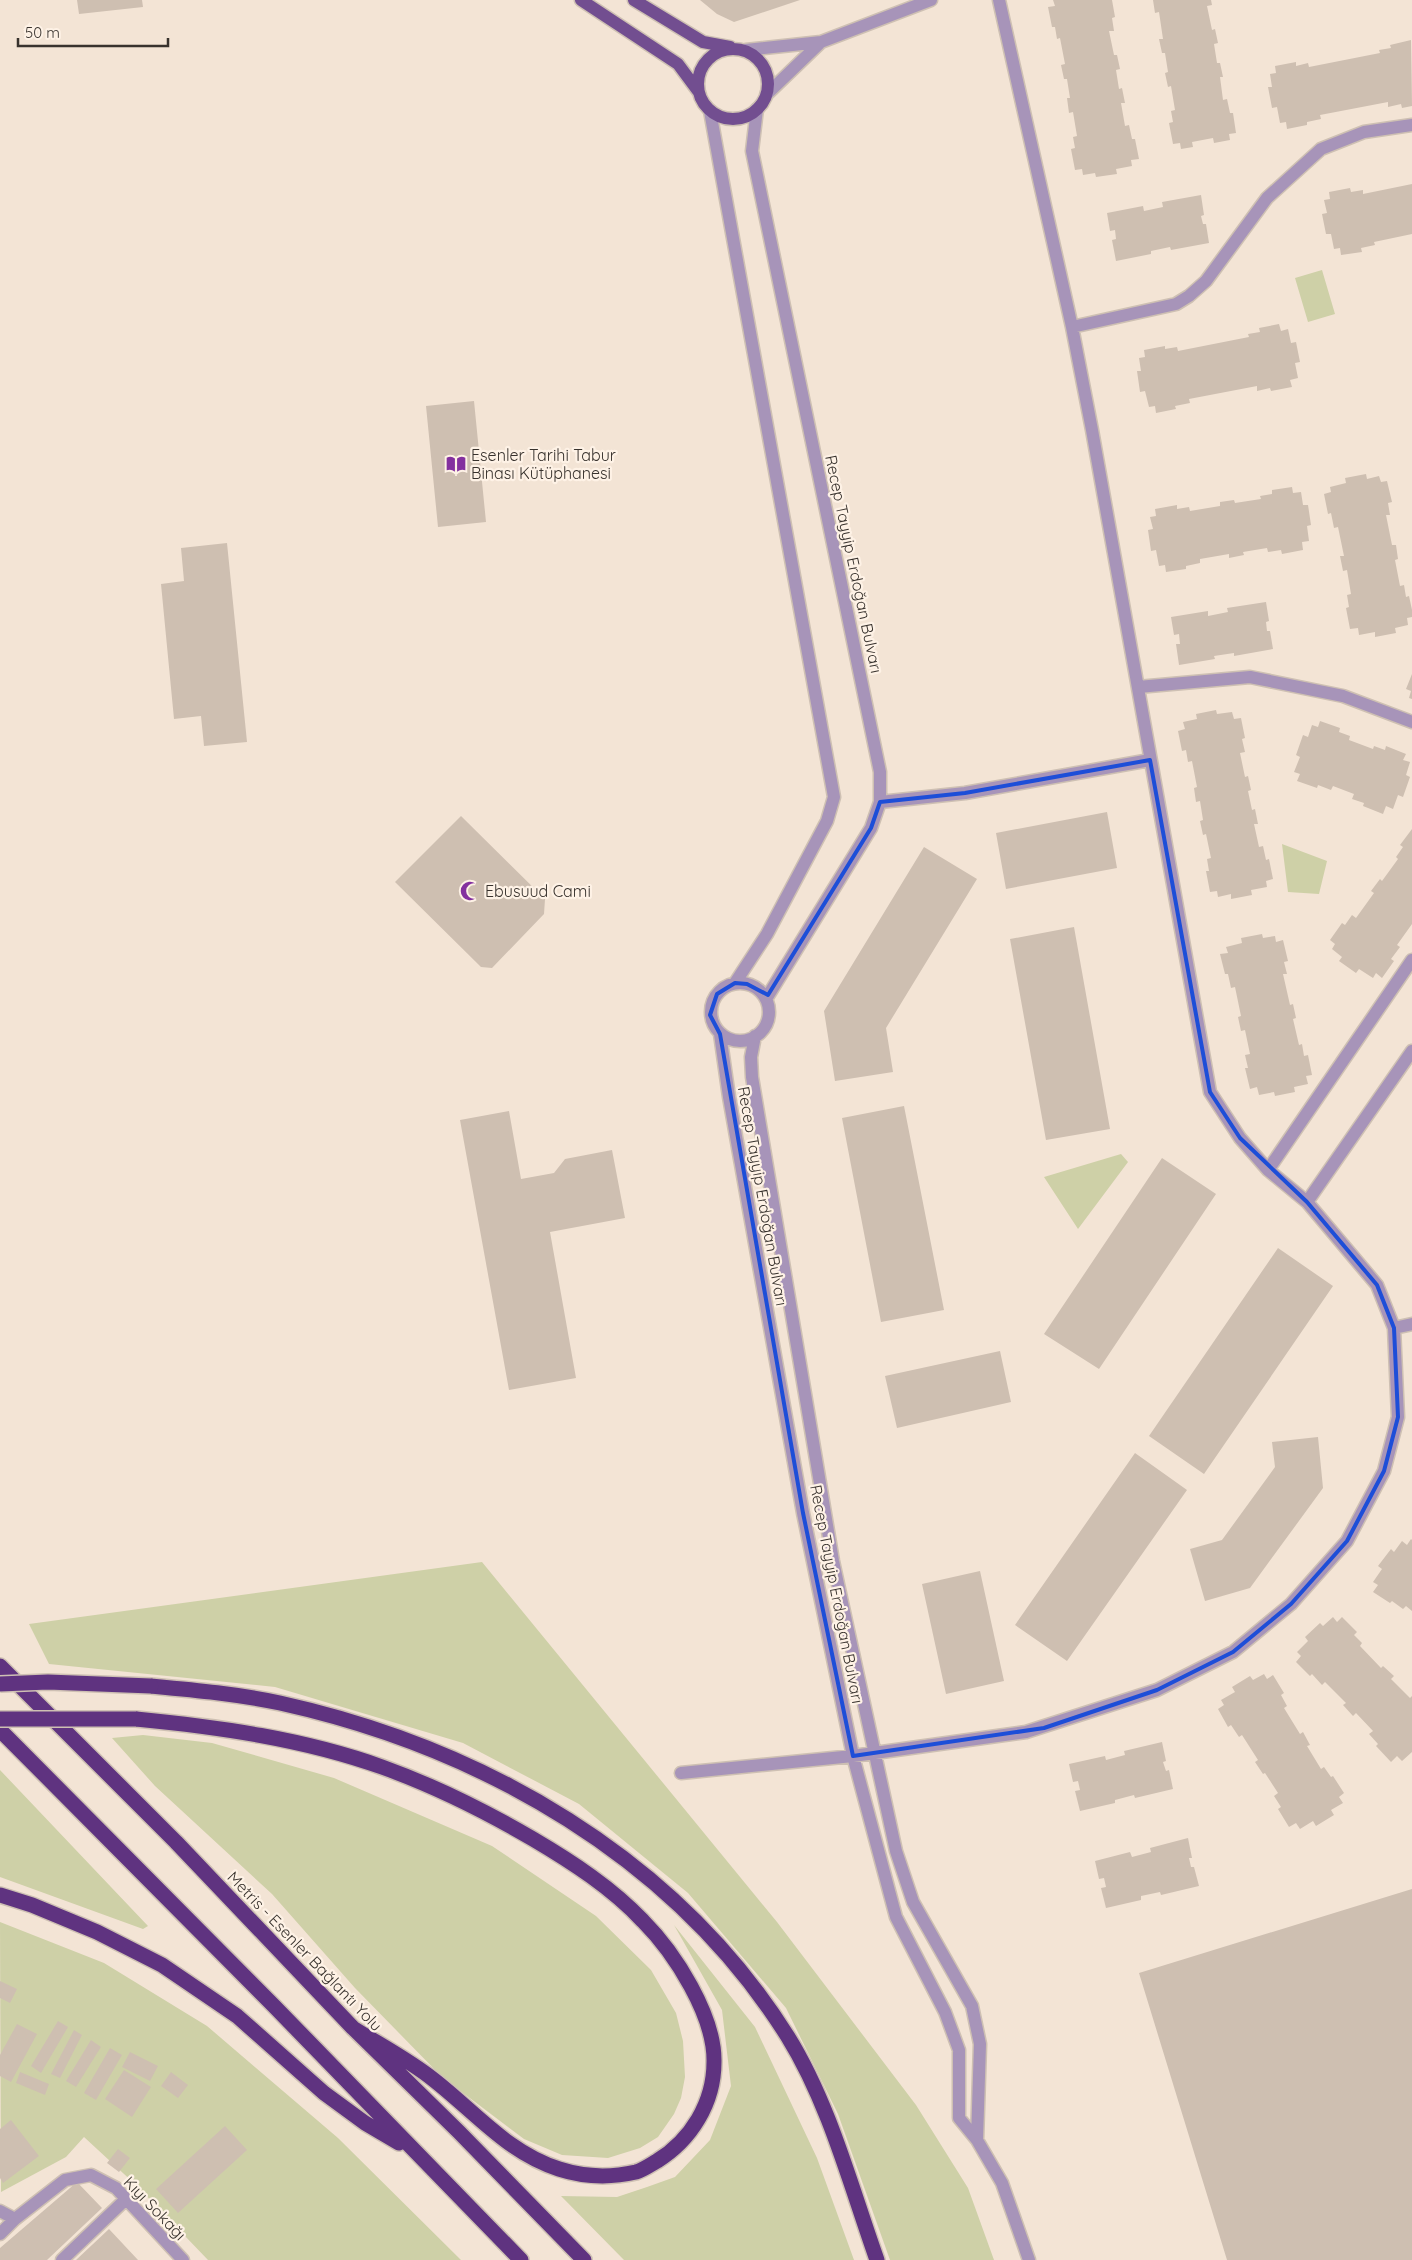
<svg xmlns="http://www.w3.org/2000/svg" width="1412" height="2260" font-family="Quicksand,sans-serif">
<rect width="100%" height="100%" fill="#f3e4d5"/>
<path fill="#ced0a7" d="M1322,270L1335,314L1308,322L1295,278Z
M1282,844L1327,861L1319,894L1288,892Z
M1121,1154L1128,1162L1078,1229L1044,1177Z
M482,1562L777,1922L916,2105L968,2188L994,2260H890L838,2114L786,2008L688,1893L579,1804L463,1743L275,1687L49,1664L29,1624Z
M143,1735L212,1743L334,1778L492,1846L596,1916L651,1970L676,2013L683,2041L685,2077L681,2098L674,2114L658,2137L640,2148L608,2158L562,2155L524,2139L442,2077L355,1988L272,1894L155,1786L112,1738Z
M0,1770L148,1926L143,1929L0,1877Z
M0,1922L104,1963L207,2026L338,2138L461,2260H208L137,2186L84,2137L66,2157L1,2192Z
M674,1925L755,2027L817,2158L854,2260H624L561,2196L617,2197L647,2187L675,2177L710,2140L731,2086L722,2010Z"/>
<path fill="#cebfb1" d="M77,0H142L143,7L79,14Z
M700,0H800L734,22L717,14Z
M1053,0H1112L1115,17L1112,18L1114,31H1109L1114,55H1117L1120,69L1116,70L1119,89L1122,88L1125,103H1121L1125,126L1129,125L1132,139H1135L1139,159L1131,160L1132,166L1116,169L1117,174L1096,177L1095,173L1083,175L1082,169L1075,170L1071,149L1075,148L1073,137L1077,136L1073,112L1069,113L1067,98H1070L1067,79H1064L1061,65L1065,64L1060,38L1057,39L1055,27H1052L1048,7L1055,6Z
M1153,0H1211L1212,5L1207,6L1212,30L1215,29L1218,43L1214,44L1217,63H1220L1223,77H1220L1223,100L1227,99L1230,113H1233L1236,133L1229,134L1230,140L1214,143L1213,138L1192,142L1193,147L1181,149L1180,143L1173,144L1169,123L1173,122L1171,111L1175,110L1171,86L1168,87L1165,73L1168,72L1165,53H1162L1159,39H1163L1159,12L1155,13Z
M1411,40L1412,106L1402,108L1401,104L1388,107V102L1320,115L1321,119L1307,122V125L1287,129L1286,122L1280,123L1277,107L1272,108L1268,87H1272L1270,74L1276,73L1275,66L1296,62V66L1308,63L1309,67L1380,53L1379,50L1391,48L1390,45Z
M1412,184V234L1374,242L1375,245L1361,248L1362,252L1341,255L1340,248L1334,249L1331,234H1326L1322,214L1327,213L1324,200L1330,199L1329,192L1350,188L1351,192L1363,190V194Z
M1201,195L1204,215L1201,216L1203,224H1206L1209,243L1171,250L1170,247L1151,251V254L1116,261L1112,240L1116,239L1115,230L1110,231L1107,213L1143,206L1144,211L1163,207L1162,202Z
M1279,324L1281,331L1288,329L1291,343L1296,342L1300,362L1295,363L1298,378L1290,380L1292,387L1271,391L1270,388L1257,391V386L1189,399L1190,403L1175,406L1176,409L1156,413L1155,406L1149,407L1145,391L1140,392L1137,371H1141L1139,358L1145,357L1144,350L1165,346V349L1177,347L1178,351L1249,337L1248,334L1260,332L1259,328Z
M474,401L486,522L438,527L426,406Z
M1366,474L1367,479L1379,476L1381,482L1387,481L1392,502L1388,503L1390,515H1386L1392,545H1396L1398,559L1395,560L1400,586L1404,585L1406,597L1409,596L1412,610V617L1407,618L1408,625L1395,628L1396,633L1375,637V632L1359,635L1358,628L1350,629L1346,608L1349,607L1347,595L1351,594L1347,570L1343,571L1340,556H1344L1338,527L1334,528L1331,513L1328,514L1324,494L1331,492L1330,487L1346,483L1345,478Z
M1292,487L1293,493L1301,492L1303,505H1308L1311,525L1307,526L1309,541L1302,542L1303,550L1282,554L1281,550L1268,552L1267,548L1243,552L1244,555L1229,558V554L1200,559V563L1186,566V569L1166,572L1165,565L1159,566L1156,550L1151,551L1148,530L1153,529L1150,517L1156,516L1155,509L1177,505V509L1189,507L1190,511L1220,506V502L1234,500L1235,503L1261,499L1260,496L1272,494V490Z
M227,543L247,742L204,746L201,716L174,719L161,584L184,581L181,548Z
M1266,602L1269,621L1266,622L1267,631H1270L1273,649L1234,656V653L1214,656L1215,659L1179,665L1176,644H1180L1179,634L1174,635L1171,617L1208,611V616L1228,612L1227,608Z
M1412,674V699L1409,698L1411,691L1406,689Z
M1216,710L1217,714L1232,712L1234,719L1241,718L1245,738L1242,739L1245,752L1240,753L1245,777L1248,776L1251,790L1248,791L1252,810L1255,809L1258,824H1254L1259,847L1263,846L1266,860L1269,859L1273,879L1266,881L1267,887L1251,890L1252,895L1231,899V894L1218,897L1217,891L1210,892L1206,871H1209L1207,859L1211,858L1206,834L1203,835L1200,821L1203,820L1200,801L1196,802L1194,788L1197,787L1192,761L1188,762L1186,750L1182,751L1178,731L1185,729L1183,722L1197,719L1196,714Z
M1320,721L1340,728L1339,732L1350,736L1349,740L1373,749L1374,746L1385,750L1386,746L1406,754L1403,760L1410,762L1406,775L1410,777L1403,797L1398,795L1393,809L1386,806L1383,814L1363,806L1364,803L1352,799L1354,794L1333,786L1331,790L1318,785L1317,788L1297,781L1300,774L1294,772L1300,757L1296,755L1303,735L1308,737L1312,725L1318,727Z
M1107,812L1117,868L1006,889L996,833Z
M461,816L545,899L544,914L492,968L481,967L395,882Z
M1412,829V924L1397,945L1400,947L1391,959L1394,961L1382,978L1376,973L1373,978L1359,969L1356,973L1339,961L1342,957L1332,949L1335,944L1330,940L1342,923L1345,925L1352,915L1356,918L1374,893L1371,891L1380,879L1382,881L1398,859L1396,857L1403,847L1400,845Z
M924,847L977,879L886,1028L893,1072L835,1081L824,1011Z
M1074,927L1110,1129L1046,1140L1010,939Z
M1262,934L1263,938L1275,936L1276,942L1283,940L1288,961L1284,962L1287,974H1283L1290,1005L1293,1004L1296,1018L1293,1019L1299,1045L1302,1044L1304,1056L1308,1055L1312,1075L1306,1076L1308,1084L1294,1087L1295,1092L1275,1096L1274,1092L1259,1095L1257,1087L1250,1089L1245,1068H1248L1245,1055L1250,1054L1245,1030L1241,1031L1238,1017L1241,1016L1235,987L1231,988L1228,974H1225L1220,954L1228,953L1226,947L1242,943L1241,938Z
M904,1106L944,1310L881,1322L842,1118Z
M509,1111L521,1179L554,1173L565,1159L612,1150L625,1218L550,1232L576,1378L509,1390L460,1120Z
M1162,1158L1216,1194L1099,1369L1044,1334Z
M1278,1248L1333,1286L1204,1474L1149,1436Z
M1000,1351L1011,1402L897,1428L885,1376Z
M1318,1437L1323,1488L1250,1588L1205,1601L1190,1549L1222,1540L1275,1467L1272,1442Z
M1135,1453L1187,1490L1067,1661L1015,1625Z
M1411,1539L1412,1540V1611L1406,1606L1403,1609L1392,1601L1390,1603L1373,1592L1378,1585L1373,1582L1382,1569L1378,1566L1391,1549L1394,1552L1402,1541L1407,1545Z
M980,1571L1004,1681L946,1694L922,1584Z
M1333,1617L1337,1622L1342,1617L1357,1632L1354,1635L1362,1643L1360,1646L1381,1668L1383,1666L1394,1676L1391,1679L1410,1698L1412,1696V1752L1402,1761L1397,1756L1391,1762L1376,1746L1378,1744L1369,1734L1373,1731L1356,1713L1353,1716L1343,1705L1346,1703L1325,1682L1322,1685L1312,1674L1310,1676L1296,1662L1301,1656L1297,1652L1308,1641L1305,1637L1320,1623L1323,1626Z
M1264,1674L1267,1679L1273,1675L1284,1693L1281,1695L1287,1706L1284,1708L1300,1734L1303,1732L1310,1745L1307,1746L1321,1769L1324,1767L1331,1777L1333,1776L1344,1793L1339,1797L1343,1803L1331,1810L1334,1815L1316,1826L1313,1821L1300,1829L1296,1823L1289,1827L1278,1809L1281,1807L1274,1796L1278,1793L1265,1773L1263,1774L1255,1762L1258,1760L1242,1735L1239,1737L1231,1725L1228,1727L1218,1709L1224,1705L1221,1700L1235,1692L1232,1687L1250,1676L1253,1680Z
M1162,1742L1166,1761L1163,1762L1166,1771L1169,1770L1173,1789L1135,1798L1134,1795L1115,1800V1803L1080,1811L1075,1791L1080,1790L1078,1781L1073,1782L1069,1764L1105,1756L1106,1760L1125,1755L1124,1751Z
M1188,1838L1192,1858H1189L1191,1867H1194L1199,1886L1161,1895L1160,1892L1141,1896V1900L1106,1908L1101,1888L1106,1887L1104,1878L1099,1879L1095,1861L1130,1852L1132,1857L1151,1852L1150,1848Z
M1412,1889V2260H1227L1139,1973Z
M0,1981L17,1989L10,2003L0,1998Z
M58,2021L68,2027L41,2073L31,2066Z
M17,2024L37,2034L11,2082L0,2076V2055Z
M74,2030L82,2035L60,2078L51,2074Z
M91,2040L101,2047L76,2087L66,2081Z
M110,2048L122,2055L96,2100L84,2093Z
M130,2052L158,2066L150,2081L122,2067Z
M124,2070L151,2087L132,2117L105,2099Z
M20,2072L49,2084L45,2095L16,2083Z
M171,2072L188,2085L178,2098L161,2086Z
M11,2120L39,2156L3,2183L0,2178V2129Z
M225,2126L247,2150L178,2213L156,2189Z
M118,2149L130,2158L119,2172L107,2163Z
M77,2182L102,2208L47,2260H0V2248Z
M109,2229L138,2260H76Z"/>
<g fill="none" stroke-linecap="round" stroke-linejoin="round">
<defs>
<path id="minor" d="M821,42L931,0
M746,50L821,42L767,94
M757,109L752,151L880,772V802L871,828L766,999
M710,111L834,797L827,821L767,934L735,983
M1072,327L1176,304L1189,296L1206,281L1267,198L1321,149L1364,132L1412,125
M1138,687L1250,677L1343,696L1412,722
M880,802L965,793L1150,760
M711 1012a29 29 0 1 1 58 0a29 29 0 1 1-58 0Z
M720,1034L729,1097L803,1513L853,1756L896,1917L945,2012L959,2050V2118L977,2140L1002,2183L1029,2260
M755,1036L751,1057L752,1077L833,1561L896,1851L913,1902L972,2006L980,2044L977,2140
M1268,1170L1412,960
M1307,1202L1412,1051
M1394,1328L1412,1324
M681,1773L853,1756L1026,1732L1157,1690L1233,1652L1291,1604L1347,1541L1384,1471L1398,1417L1394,1328L1377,1285L1307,1202L1268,1170L1240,1138L1210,1092L1092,430L1072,327L999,0
M0,2211L15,2219L65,2180L91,2175L116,2188L183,2260
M0,2234L15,2219
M62,2260L126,2199"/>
<path id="major" d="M581,0L678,64L698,91
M634,0L703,42L730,47
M698 84a35 35 0 1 1 70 0a35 35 0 1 1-70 0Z"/>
<path id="highway" d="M0,1666L176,1842L353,2028L459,2132L584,2260
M151,1686C194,1690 238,1694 280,1703C483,1748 676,1858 788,2037C829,2103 851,2187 877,2260
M136,1719C219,1727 304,1739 382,1767C435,1786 485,1811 533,1839C572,1862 612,1888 643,1921C675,1953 715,2016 714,2062C714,2103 691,2140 657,2161C650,2165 643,2170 636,2172C610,2178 584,2177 559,2169C508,2153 475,2112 434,2080C409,2060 380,2045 353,2028
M0,1730L274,2006L521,2260
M0,1895L32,1905L97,1932L162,1965L237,2016L324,2093L365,2123L399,2143"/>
</defs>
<use href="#minor" stroke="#cec0b3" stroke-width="15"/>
<use href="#major" stroke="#cec0b3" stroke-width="15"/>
<use href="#highway" stroke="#cec0b3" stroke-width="18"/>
<use href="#minor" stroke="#a794b9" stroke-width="12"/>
<use href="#major" stroke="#724e90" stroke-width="12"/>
<use href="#highway" stroke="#5f3380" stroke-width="15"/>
<defs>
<path id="highway-bridge" d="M0,1684L48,1682L151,1686
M0,1719H136"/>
</defs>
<use href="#highway-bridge" stroke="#cec0b3" stroke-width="18" stroke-linecap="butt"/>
<use href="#highway-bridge" stroke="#5f3380" stroke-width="15"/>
</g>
<path fill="none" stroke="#1d4ed8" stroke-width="4" stroke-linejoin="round" d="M1150,760L1210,1092L1240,1138L1307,1202L1377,1285L1394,1328L1398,1417L1384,1471L1347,1541L1291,1604L1233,1652L1157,1690L1044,1728L853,1756L803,1513L720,1034L710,1015L717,994L735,983L747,984L768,995L871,828L880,802L965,793Z"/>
<defs>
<symbol id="library-bare" viewBox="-9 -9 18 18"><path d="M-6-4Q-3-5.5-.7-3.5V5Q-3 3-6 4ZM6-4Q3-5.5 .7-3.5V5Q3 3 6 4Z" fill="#83309f" stroke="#fef2e6" stroke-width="2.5" paint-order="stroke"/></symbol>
<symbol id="mosque-bare" viewBox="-9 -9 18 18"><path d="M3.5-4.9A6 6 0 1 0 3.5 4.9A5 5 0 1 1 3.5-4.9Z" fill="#83309f" stroke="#fef2e6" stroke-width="2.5" paint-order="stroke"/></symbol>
</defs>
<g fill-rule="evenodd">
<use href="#library-bare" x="442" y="450" width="28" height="28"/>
<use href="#mosque-bare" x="456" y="877" width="28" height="28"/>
</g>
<g text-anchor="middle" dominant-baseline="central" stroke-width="4.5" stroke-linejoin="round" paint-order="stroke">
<g font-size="16" fill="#38322d" stroke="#fef2e6" text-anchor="start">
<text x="471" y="455">Esenler Tarihi Tabur<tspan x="471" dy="18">Binası Kütüphanesi</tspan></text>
<text x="485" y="891">Ebusuud Cami</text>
</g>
<g font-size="16" fill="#38322d" stroke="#fef2e6">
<text transform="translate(854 564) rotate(78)">Recep Tayyip Erdoğan Bulvarı</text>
<text transform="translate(763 1196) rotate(80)">Recep Tayyip Erdoğan Bulvarı</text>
<text transform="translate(837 1594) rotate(79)">Recep Tayyip Erdoğan Bulvarı</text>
<text transform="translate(305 1951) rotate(46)">Metris - Esenler Bağlantı Yolu</text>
<text transform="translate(155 2208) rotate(46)">Kıyı Sokağı</text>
</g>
</g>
<path d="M18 38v8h150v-8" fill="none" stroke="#38322d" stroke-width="2.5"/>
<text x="25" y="38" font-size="15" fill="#38322d" stroke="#fef2e6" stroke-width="4" paint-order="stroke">50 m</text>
</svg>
